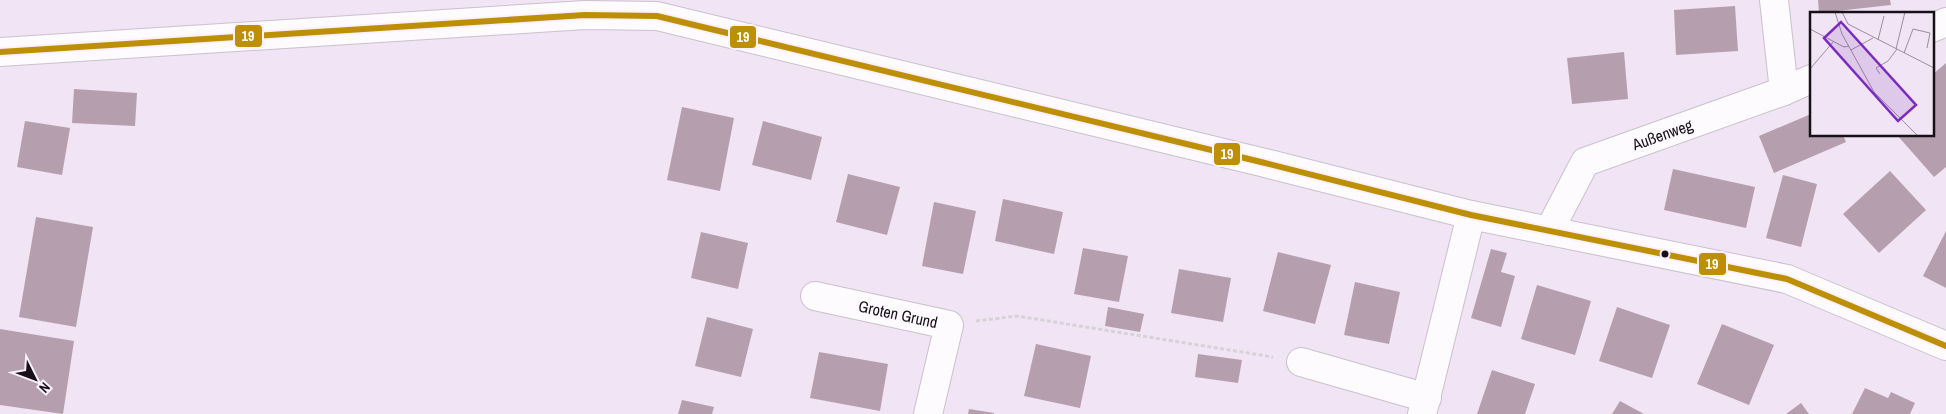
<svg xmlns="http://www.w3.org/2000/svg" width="1946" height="414" font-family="'Archivo Narrow',sans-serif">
<rect width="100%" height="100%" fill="#f1e4f4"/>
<path fill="#b59faf" d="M1818,0H1890L1891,5L1819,13Z
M1735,6L1738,51L1676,55L1674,10Z
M1624,52L1628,99L1572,104L1567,58Z
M1946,63V167L1934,177L1897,135H1932V75Z
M74,89L137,93L135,126L72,123Z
M682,107L734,118L720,191L667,180Z
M1811,114V135H1843L1846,142L1774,173L1759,136Z
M25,121L70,128L62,175L17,167Z
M763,121L822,137L811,180L752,165Z
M1673,169L1755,187L1746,228L1664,210Z
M1890,171L1926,210L1879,253L1843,214Z
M848,174L900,187L887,235L836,222Z
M1783,175L1817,184L1801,247L1766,238Z
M1003,199L1063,212L1054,254L995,241Z
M934,202L976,211L963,274L922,266Z
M36,217L93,227L76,327L19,317Z
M1946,231V288L1923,276Z
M701,232L748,243L738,289L691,278Z
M1083,248L1128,256L1119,302L1074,294Z
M1491,249L1507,253L1501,272L1515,276L1501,327L1471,318Z
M1278,252L1331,265L1315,324L1263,311Z
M1179,269L1231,278L1223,322L1171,313Z
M1355,282L1400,292L1389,344L1344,335Z
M1537,285L1591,301L1575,355L1521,339Z
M1108,307L1144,314L1140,332L1105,326Z
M1617,307L1670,325L1652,378L1599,361Z
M707,317L753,329L741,377L695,366Z
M1722,324L1774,345L1749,405L1697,384Z
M0,329L74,341L63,414L0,405Z
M1036,344L1091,356L1080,408L1024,396Z
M819,352L888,364L880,411L810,398Z
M1198,354L1242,360L1238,383L1195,377Z
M1492,370L1535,384L1525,414H1477Z
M1865,388L1888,398L1891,392L1915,403L1910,414H1852Z
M682,400L714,407L712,414H678Z
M1620,401L1644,414H1612Z
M1801,403L1809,414H1786Z
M969,409L994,413V414H968Z"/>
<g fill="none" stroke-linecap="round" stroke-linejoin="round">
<defs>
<g id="street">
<path d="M1774,0L1784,91"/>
<path d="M1932,28L1946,22"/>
<path id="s1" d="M1549,231L1585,162L1784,91L1811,79"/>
<path id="s2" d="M815,296L949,325L928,414"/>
<path d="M1301,362L1427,398"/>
<path d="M1422,414L1471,215"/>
</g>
<path id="secondary" d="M0,52L585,15L657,16L1261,162L1471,215L1787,279L1946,346"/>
</defs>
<use href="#street" stroke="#cac1cc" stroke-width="30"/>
<use href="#secondary" stroke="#cac1cc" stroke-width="30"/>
<path stroke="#d6d2d7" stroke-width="3" stroke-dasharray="4 2.5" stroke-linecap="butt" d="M976,321L1017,316L1273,357"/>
<use href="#street" stroke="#fdfbfd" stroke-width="28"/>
<use href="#secondary" stroke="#fdfbfd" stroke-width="28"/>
<defs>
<path id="bus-1" d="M0,52L585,15L657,16L1261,162L1471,215L1787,279L1946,346"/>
</defs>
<use href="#bus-1" stroke="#faf1fc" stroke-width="10"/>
<use href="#bus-1" stroke="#bd8f05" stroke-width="6"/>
</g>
<circle fill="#171019" stroke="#faf1fc" stroke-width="2" cx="1665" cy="254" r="4.5"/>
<g text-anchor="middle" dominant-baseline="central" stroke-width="4.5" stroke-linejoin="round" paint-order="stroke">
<g font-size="16" fill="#171019" stroke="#faf1fc">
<text stroke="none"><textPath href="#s1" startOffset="160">Außenweg</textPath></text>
<text stroke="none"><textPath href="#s2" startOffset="85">Groten Grund</textPath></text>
</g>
</g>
<g transform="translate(1810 12)">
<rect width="124" height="124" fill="#f1e4f4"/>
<path fill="none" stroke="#9a8f9c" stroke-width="1" d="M25,0L32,22L64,80L108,124M32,0L38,12L124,56M0,17L34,35L39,34M68,28L74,4M86,37L95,0M41,38L63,26M94,41L103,17L120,21L117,36M0,57L24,29M70,62L66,56L78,49L87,37"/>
<path fill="#7b2cbf" fill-opacity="0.15" stroke="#7b2cbf" stroke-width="2.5" d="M31,10L106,93L88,109L14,26Z"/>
<rect width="124" height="124" fill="none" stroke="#171019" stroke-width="2.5"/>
</g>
<g stroke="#faf1fc" stroke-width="2">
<rect x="234" y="24" width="29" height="24" rx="5" fill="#bd8f05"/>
<rect x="729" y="25" width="28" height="24" rx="5" fill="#bd8f05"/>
<rect x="1213" y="142" width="28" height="24" rx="5" fill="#bd8f05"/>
<rect x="1698" y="252" width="29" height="24" rx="5" fill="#bd8f05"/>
</g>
<g font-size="14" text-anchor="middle" font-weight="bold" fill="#fff">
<text x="248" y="41">19</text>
<text x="743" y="42">19</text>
<text x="1227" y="159">19</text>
<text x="1712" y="269">19</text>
</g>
<g transform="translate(35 379) rotate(132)" stroke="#faf1fc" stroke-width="4" paint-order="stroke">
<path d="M0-4L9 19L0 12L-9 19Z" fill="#171019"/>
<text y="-8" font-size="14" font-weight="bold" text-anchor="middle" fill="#171019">N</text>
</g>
</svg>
